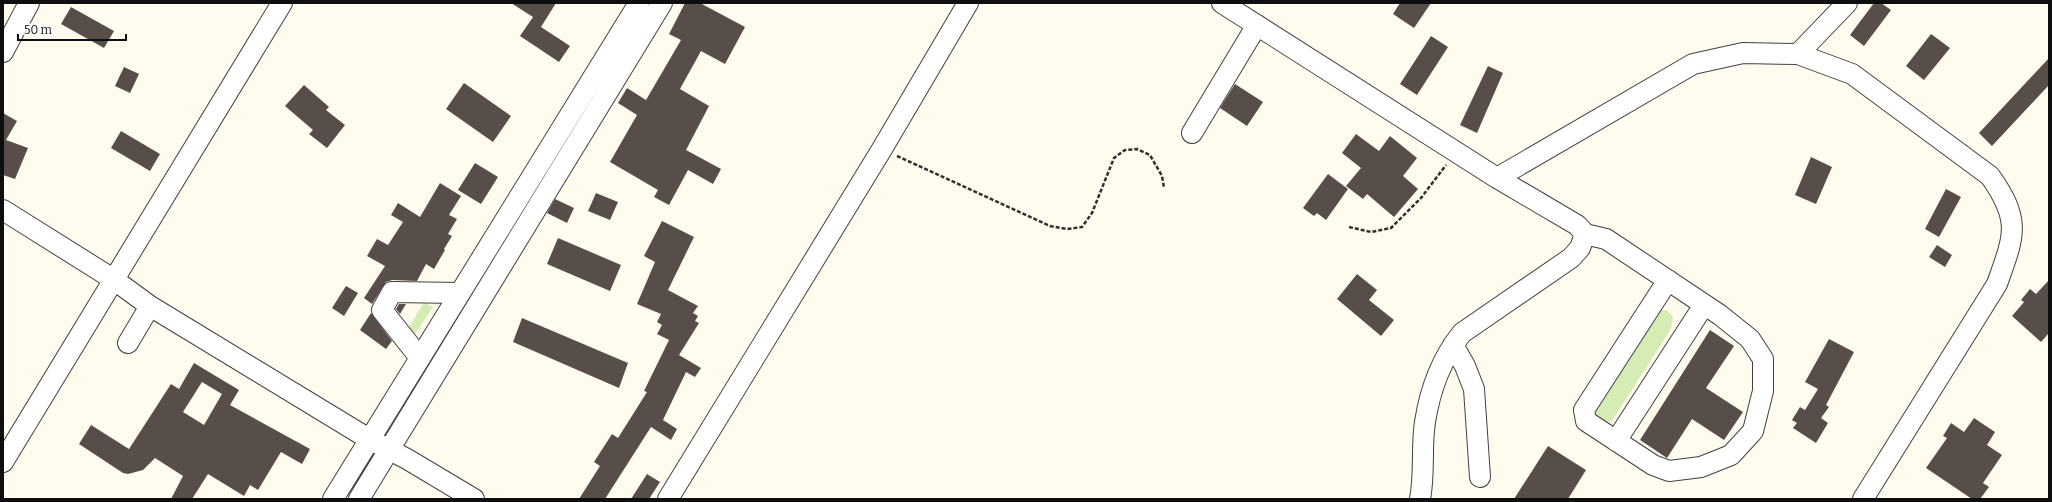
<svg xmlns="http://www.w3.org/2000/svg" width="2052" height="502" font-family="Bitter,serif">
<rect width="100%" height="100%" fill="#fffbef"/>
<path fill="#d5edb5" d="M424,302L433,307L415,334L408,329Z
M1659,309L1668,311L1673,317L1671,329L1612,421L1604,424L1596,422L1591,408Z"/>
<path fill="#584e49" fill-rule="evenodd" d="M511,3H556L541,27L570,46L559,62L520,36L533,17Z
M685,3H700L745,27L725,64L701,51L680,89L709,106L686,150L721,169L713,184L688,170L669,205L654,197L658,190L610,162L637,115L618,103L627,88L646,100L681,40L669,34Z
M1400,3H1431L1414,28L1393,14Z
M1874,3H1881L1891,10L1864,46L1850,35Z
M71,7L114,31L104,48L61,24Z
M1931,34L1950,48L1924,80L1906,66Z
M1431,36L1448,47L1417,95L1400,84Z
M2049,58V85L1992,146L1979,133Z
M1488,66L1503,73L1477,133L1460,125Z
M124,67L139,74L130,93L115,86Z
M464,83L511,116L493,142L446,109Z
M1235,84L1263,102L1247,126L1220,108Z
M304,85L329,107L326,110L345,125L327,148L309,134L313,130L285,106Z
M3,113L17,121L6,140L28,148L15,179L3,175Z
M121,131L160,154L150,171L111,148Z
M1356,134L1379,151L1390,136L1417,158L1403,176L1418,189L1394,217L1367,194L1363,199L1346,186L1361,168L1342,153Z
M1811,157L1832,167L1816,204L1795,195Z
M475,163L498,177L481,204L458,190Z
M1328,174L1348,189L1326,220L1317,213L1314,216L1303,208Z
M440,183L461,196L449,215L457,219L448,234L452,236L444,249L445,250L434,269L426,264L417,281L392,280L386,282L372,304L364,298L385,266L367,256L377,239L388,245L403,222L391,215L398,203L420,217Z
M1946,189L1961,197L1939,237L1925,229Z
M596,193L618,202L610,220L588,211Z
M555,199L574,208L567,223L547,213Z
M662,221L694,237L668,290L698,306L693,313L698,316L695,321L699,323L679,355L701,368L695,377L686,372L663,420L677,429L671,440L651,427L605,499H579L600,466L594,462L612,434L618,438L647,392L644,391L669,340L657,334L662,325L657,322L661,314L637,304L655,262L644,256Z
M558,238L621,265L610,291L547,264Z
M1937,245L1952,255L1945,267L1929,257Z
M1357,274L1377,290L1369,300L1394,320L1381,336L1337,299Z
M2049,280V333L2041,342L2012,316L2024,302L2021,300L2030,289L2036,294Z
M346,286L358,293L344,316L332,308Z
M399,304H406L400,314L396,309Z
M371,313L392,341L386,349L360,330Z
M522,318L628,363L619,388L513,342Z
M1710,330L1734,346L1706,388L1743,412L1724,440L1692,419L1667,458L1640,440Z
M1829,339L1854,352L1826,405L1829,407L1821,418L1828,423L1816,443L1793,428L1797,423L1792,420L1800,407L1805,410L1818,389L1805,382Z
M194,363L239,390L230,405L310,449L302,464L281,452L258,490L250,485L244,496L208,474L192,499H171L183,476L155,458L143,470L128,474L123,473L79,444L91,425L129,449L171,384L179,389ZM202,382L222,394L204,425L183,412Z
M1974,418L1995,432L1987,445L2002,455L1983,483L1989,487L1980,499H1972L1926,468L1947,438L1943,436L1951,423L1964,432Z
M1548,446L1586,470L1568,499H1514Z
M647,474L660,482L649,499H631Z"/>
<g fill="none" stroke-linecap="round" stroke-linejoin="round">
<defs>
<path id="minor" d="M1222,3L1497,178L1577,225L1585,234L1606,239L1720,315L1750,339L1763,359V391L1753,431L1731,455L1701,467L1669,471L1653,465L1586,421L1584,410L1668,280
M3,52L29,3
M1798,54L1847,3
M1192,133L1257,25
M1497,178L1693,64L1743,53L1798,54L1852,74L1990,176C2022,221 2014,236 1997,284L1863,499
M3,210L113,279L150,306L369,439L407,459L474,499
M128,343L150,306
M1453,345L1465,366L1474,389L1480,477
M420,358L382,310L392,292L460,293
M1616,441L1704,305
M3,462L282,3
M333,499L639,3
M359,499L662,3
M668,499L882,149L968,3
M1420,499C1425,474 1421,447 1425,422C1430,390 1442,358 1462,333L1571,258L1580,248L1585,234"/>
</defs>
<use href="#minor" stroke="#414141" stroke-width="22"/>
<path stroke="#303030" stroke-width="2.5" stroke-dasharray="4 2" stroke-linecap="butt" d="M897,156L1050,226L1067,229L1082,227L1092,213L1114,158L1125,150L1137,149L1150,155L1162,176L1164,188
M1349,227L1371,232L1391,228L1421,198L1446,165"/>
<use href="#minor" stroke="#fff" stroke-width="20"/>
</g>
<rect width="2052" height="502" fill="none" stroke="#0e0e0e" stroke-width="8"/>
<path d="M18 34v6h108v-6" fill="none" stroke="#0e0e0e" stroke-width="2"/>
<text x="24" y="34" font-size="12" fill="#0e0e0e" stroke="#ffffff" stroke-width="3" paint-order="stroke">50 m</text>
</svg>
